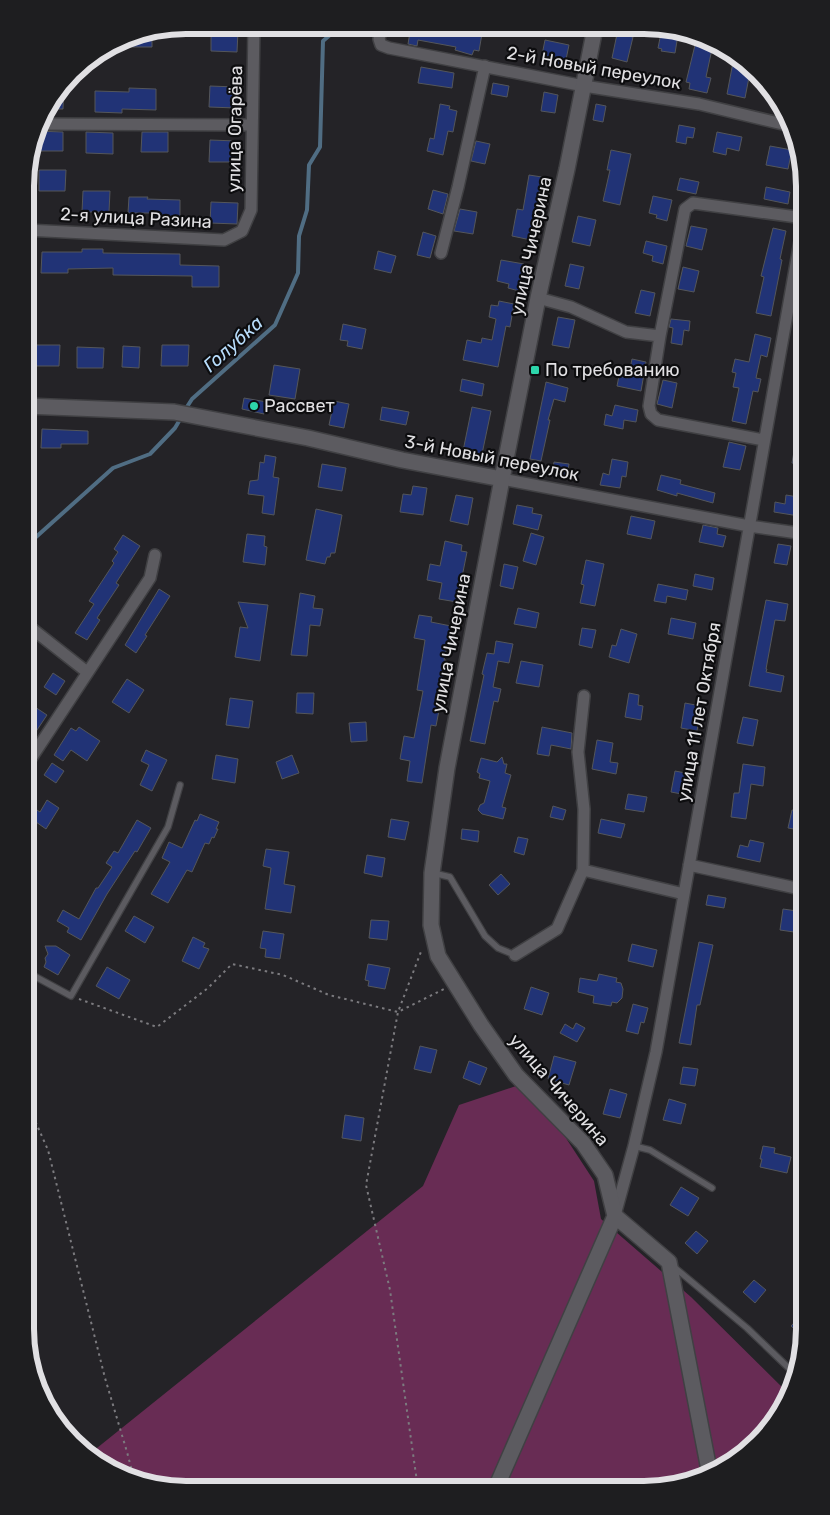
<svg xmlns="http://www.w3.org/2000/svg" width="830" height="1515" font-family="Rubik,sans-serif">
<rect width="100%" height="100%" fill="#242327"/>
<path fill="#682c54" d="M516,1086L562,1132L594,1181L601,1219L691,1297L790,1395L771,1427L734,1463L696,1481L644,1490L165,1489L87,1456L423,1186L459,1105Z"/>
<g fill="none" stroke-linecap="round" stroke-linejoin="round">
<path stroke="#506d83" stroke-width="4" d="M185,410L192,399L275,325L298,273L299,236L307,210L309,165L320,147L323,41L330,35L356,33L364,29V26
M26,546L113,468L150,454L175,428L182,416"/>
</g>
<path fill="#213376" stroke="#54565a" d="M411,26H420L455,33L456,30L470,32L471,27L483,28L479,51L474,50L472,55L455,50L456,47L418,40L417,46L408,44Z
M211,30L238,31L237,52L211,51Z
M152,32V47H125V37Z
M661,33L678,35L675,53L661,51L662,49L658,48Z
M617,34L633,37L627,62L612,58Z
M545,40L569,45L564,69L548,66L550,57L542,55Z
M695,45L712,49L706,77L711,78L707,93L689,89L690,83L686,82Z
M734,57L744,62V65L751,67L745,98L727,94Z
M421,67L454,73L452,88L418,83Z
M493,83L509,86L507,97L491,94Z
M64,86L63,109H46Z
M210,86L236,87V108L209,107Z
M129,88L156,89V110L122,109V113L95,112V91L129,92Z
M544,92L558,95L555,113L541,111Z
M440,104L450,106L449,109L457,111L453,132L448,131L443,155L427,151L430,138L434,139Z
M596,104L606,106L603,122L593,120Z
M679,125L695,128L693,138L687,137L686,144L676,142Z
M37,131L63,132V151H36Z
M86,132L113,133V154L86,153Z
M142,132H168V152H141Z
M717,132L742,137L739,151L727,148L726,155L713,152Z
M210,140L237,141L236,162H209Z
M476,141L490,144L485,164L471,161Z
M770,146L792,150L788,169L766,165Z
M611,150L631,154L620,205L603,201L610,170H607Z
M39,170H66L65,191H39Z
M529,175L542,177L531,240L512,236L517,209L523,210Z
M680,178L699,182L696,194L677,190Z
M766,187L790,192L788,204L764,199Z
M433,190L448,194L443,214L428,209Z
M83,191H110L109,212H82Z
M653,196L672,200L667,221L656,218L657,215L649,213Z
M129,197H148L147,199L180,200V221H153V213H128Z
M211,202L238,203L237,224L210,223Z
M460,209L477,212L473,234L454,231Z
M578,216L596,220L590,246L572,242Z
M691,226L707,229L702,250L686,246Z
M773,228L786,231L780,259L782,260L771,316L756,313L764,277L761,276Z
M423,232L436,236L430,258L417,255Z
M646,241L667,246L663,264L652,261L653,256L643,253Z
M82,249H103V253L180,254V265L219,266V287H192V276L113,275V268L68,269V273H41L42,252H82Z
M378,251L396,256L391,273L374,269Z
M501,260L524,264L519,291L508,288L509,284L497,281Z
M570,264L584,267L579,289L565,286Z
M683,267L699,271L694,292L678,289Z
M641,290L655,293L650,316L635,313Z
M499,301L514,304L510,327L506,326L498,367L463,360L467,340L481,343L482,338L492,340L496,319L489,317L491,305L498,306Z
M558,317L575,320L569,348L552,345Z
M671,319L690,321L689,331L684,330L682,345L671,343L673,328L669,327Z
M343,324L366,329L362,349L347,346L348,341L340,340Z
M755,334L771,338L767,357L761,355L756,378L761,379L758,392L753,391L746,424L732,421L739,388L733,387L736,373L732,372L735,359L749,362Z
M33,345H60L59,366H32Z
M162,345H189L188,366H161Z
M123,346L140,347L139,368L122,367Z
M77,347L104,348L103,368H77Z
M632,359L646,362L641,391L617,386L619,376L628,378Z
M274,365L300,369L295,399L269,395Z
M462,379L484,384L482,396L460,391Z
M663,380L677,383L672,408L657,404Z
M546,382L568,388L565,402L554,399L548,420H550L541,461L530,459Z
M244,398L267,402L264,414L242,409Z
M334,401L349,404L344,428L329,425Z
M615,405L638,410L636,422L624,420L623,429L604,425L606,414L612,416Z
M382,407L409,412L406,425L380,420Z
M472,407L491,411L482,454L463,451Z
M800,418L805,419V457L804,456L802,465L792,463Z
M42,429L88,431V444H61V448H41Z
M729,442L746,446L740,470L723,467Z
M265,455L276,457L273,477L279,478L274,515L262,513L264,496L248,494L250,481L258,480L260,462L264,463Z
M612,459L628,462L626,477L622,476L620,488L600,485L603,473L609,475Z
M554,462L569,464L567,478L552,475Z
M322,464L346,468L342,491L318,487Z
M661,475L681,480L680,484L715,493L713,503L677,493V496L657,490Z
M413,486L427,488L423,515L400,512L403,494L411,495Z
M456,495L473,498L468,525L450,521Z
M786,495L805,498V517L774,512L775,502L785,504Z
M517,505L533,508L532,513L542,515L538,530L513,524Z
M316,509L342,515L335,553H331L330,557H327L325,564L306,560Z
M631,516L655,521L651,539L627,534Z
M703,525L718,528L717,534L726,536L723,547L699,542Z
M531,533L544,537L536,565L523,561Z
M247,534L265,536L264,546L267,547L265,565L243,562Z
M123,535L140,546L116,583L119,585L97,618L100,620L87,640L75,633L94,604L89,601L114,563L112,561L118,552L114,549Z
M445,541L462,545L461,551L467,552L457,602L439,599L442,583L427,580L430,564L440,566Z
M778,544L791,546L787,565L774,563Z
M586,560L604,564L595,606L580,603L584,585L581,584Z
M504,564L518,567L513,589L500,586Z
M695,574L714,578L712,590L693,586Z
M658,584L688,590L686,600L667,596L666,603L654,601Z
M159,589L170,596L145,635L147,636L136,653L125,645Z
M300,593L315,596L313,608L323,609L320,626L310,625L307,656L291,655Z
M766,600L788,604L785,621L775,620L766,669H767L766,672L784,676L781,692L749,686Z
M238,602L268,605L260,661L235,657L240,627L248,628Z
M518,608L539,613L536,628L514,624Z
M419,615L432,617L431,622L451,626L444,660H446L439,700H441L436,726L431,725L422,783L407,781L410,761L400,759L404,736L414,738L423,691L417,690L425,640L414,638Z
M671,618L696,623L693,639L668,634Z
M582,628L596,630L592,648L579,645Z
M621,629L637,634L629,663L609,657L612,645L616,646Z
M496,641L513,644L509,663L498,661L493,687L501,689L498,702L494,701L485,744L470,741L484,675L482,674L487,653L494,654Z
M521,661L543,665L539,687L516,683Z
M53,673L65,681L56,695L44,687Z
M127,679L144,690L129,713L112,702Z
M297,693H314L313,714L296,713Z
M629,693L639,695L638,705L643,706L641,720L625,717Z
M230,698L253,701L249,728L226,725Z
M685,703L701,706L697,731L681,728Z
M32,705L47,715L35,733L26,727V714Z
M743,717L758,720L753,746L737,743Z
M366,722L367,741L351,742L349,723Z
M79,727L100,741L87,761L71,750L63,761L54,755L71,728L76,731Z
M542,727L572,733L571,749L551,745L549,756L537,754Z
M597,740L613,743L610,762L618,763L616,774L592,769Z
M146,750L167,760L152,791L140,785L149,765L141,761Z
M216,755L238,759L235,783L212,779Z
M292,755L299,773L282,779L276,762Z
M502,757L504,764H507L505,773L511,775L502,807L506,808L503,819L482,814L478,810L480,805L484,803L490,781L479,778L480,774L477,772L481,758L497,762Z
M52,763L64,771L56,783L44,775Z
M743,764L765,767L763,786L751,784L746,819L731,817L734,793H739Z
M675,771L691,774L687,795L671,792Z
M628,794L647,797L644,812L625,809Z
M47,800L59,808L46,829L26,815V803L40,812Z
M553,806L566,810L563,820L550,817Z
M792,810L805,812V831L788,828Z
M200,814L219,822L216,829H218L214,838L212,837L209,844L205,843L192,872L187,870L168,903L151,894L170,862L162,858L169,842L182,848L195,820L197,821Z
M391,819L409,822L405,840L388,837Z
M601,819L625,824L621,838L598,833Z
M137,820L151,828L137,852L135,851L107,894L81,940L67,932L69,928L57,921L63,910L79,919L96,888H98L112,867L106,863L114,851L118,853Z
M462,829L479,831L478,842L461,839Z
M518,837L528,839L524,855L514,852Z
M750,840L764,843L760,862L737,857L740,845L748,847Z
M266,849L289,852L284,884L295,886L291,913L265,909L271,868L263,866Z
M367,855L385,858L382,877L364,873Z
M501,874L510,884L498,895L489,885Z
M708,895L726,898L724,908L706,905Z
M783,909L797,911L794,932L780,930Z
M134,916L154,927L145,943L125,931Z
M371,920L389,921L387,940L369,938Z
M263,931L284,934L280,959L265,957L266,949L260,948Z
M193,937L205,943L203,947L209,949L199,969L182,961Z
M699,942L713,945L700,1005H697L691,1045L679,1043Z
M632,944L657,950L653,967L628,961Z
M45,946H56L70,955L58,975L44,967L46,962L45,958L48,954Z
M368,964L390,968L385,989L368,986L369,981L365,980Z
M107,967L130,980L119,999L96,986Z
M599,974L617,978L616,982L621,983L623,989L622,998L617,1003L612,1002L611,1006L593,1003L594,996L578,992L580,978L597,981Z
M531,987L549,993L542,1015L524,1009Z
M633,1004L648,1008L644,1023L641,1022L638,1034L626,1031Z
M576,1023L585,1028L577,1042L560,1033L565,1024L573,1029Z
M420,1046L437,1050L431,1073L414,1069Z
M554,1056L576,1062L569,1085L548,1079Z
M469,1061L487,1068L480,1085L463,1078Z
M683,1067L698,1069L695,1086L680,1084Z
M610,1089L627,1094L620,1118L603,1114Z
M669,1099L686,1104L681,1124L663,1120Z
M345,1115L364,1118L361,1141L342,1138Z
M763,1146L775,1148L774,1153L791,1157L787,1173L760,1167L762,1159H760Z
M681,1187L699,1198L688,1216L670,1205Z
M696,1231L708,1241L697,1254L685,1243Z
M754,1280L766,1290L755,1303L743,1292Z
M805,1311V1338L791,1326Z"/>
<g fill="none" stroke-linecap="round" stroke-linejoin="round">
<defs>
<path id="lane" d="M433,873L450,877L485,936L498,948L515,955
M25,971L71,996L168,827L180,785
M634,1146L650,1150L712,1188
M674,1267L747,1328L796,1375"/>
<path id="street" d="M382,26L379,39L381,45L389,48L584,86L699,104L791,126
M39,124L252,125
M26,226L27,164
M26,230L224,240L242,231L251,210L254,25
M441,253L458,187L485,66
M538,298L571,307L626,332L660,336
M764,440L658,420L651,414L649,406L660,336L685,209L693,203L804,218
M502,479L749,526L805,534
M26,624L87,672
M584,696L578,752L584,809L583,870L684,894
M26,766L150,578L155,555
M689,865L805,890
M515,955L557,929L583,870
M615,1215L634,1146L656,1052L805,213"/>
<path id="secondary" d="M595,28L567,169L538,298L502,479L447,768L432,873L431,925L438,956L481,1025L516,1075L583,1143L605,1175L615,1216
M26,406L174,412L308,438L402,460L502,479
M615,1216L669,1262L710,1475
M495,1490L615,1216"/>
</defs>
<use href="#lane" stroke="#404043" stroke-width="8"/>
<use href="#street" stroke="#404043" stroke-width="14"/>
<use href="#secondary" stroke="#404043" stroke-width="18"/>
<path stroke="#7c7b7f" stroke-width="2" stroke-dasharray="2.5 4" stroke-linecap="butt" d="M365,26L371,27
M79,999L157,1027L208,988L232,964L283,975L329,995L398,1012L444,989
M25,1068L30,1053L25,1040
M25,1098L48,1150L105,1378L127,1452L133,1475
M418,1489L390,1290L366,1185L398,1012L422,949"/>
<use href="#lane" stroke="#5c5b60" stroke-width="5.5"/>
<use href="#street" stroke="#5c5b60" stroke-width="11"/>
<use href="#secondary" stroke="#5c5b60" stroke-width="15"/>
</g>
<g fill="#2dd5ab" stroke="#0d0d0f" stroke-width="2">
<rect x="530" y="365" width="10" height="10" rx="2.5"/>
<circle cx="254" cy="406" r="5"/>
</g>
<g text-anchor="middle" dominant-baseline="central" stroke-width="4.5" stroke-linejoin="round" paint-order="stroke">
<g font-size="18" fill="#e1e0e3" stroke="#0d0d0f">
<text transform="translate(594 68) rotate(10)">2-й Новый переулок</text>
<text transform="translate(235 129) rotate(-89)">улица Огарёва</text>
<text transform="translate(136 218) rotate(3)">2-я улица Разина</text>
<text transform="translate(531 246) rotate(-78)">улица Чичерина</text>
<text transform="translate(492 458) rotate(11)">3-й Новый переулок</text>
<text transform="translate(451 643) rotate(-79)">улица Чичерина</text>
<text transform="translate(699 712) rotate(-80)">улица 11 лет Октября</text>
<text transform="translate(559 1090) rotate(49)">улица Чичерина</text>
</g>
<g font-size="18" fill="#e1e0e3" stroke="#0d0d0f" text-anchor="start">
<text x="545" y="370">По требованию</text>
<text x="264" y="406">Рассвет</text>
</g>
<g font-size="19" font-style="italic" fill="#b8ddfc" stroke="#0d0d0f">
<text transform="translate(233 344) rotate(-42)">Голубка</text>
</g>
</g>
<path d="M0 0H830V1515H0ZM186 34H644A152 152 0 0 1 796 186V1329A152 152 0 0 1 644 1481H186A152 152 0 0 1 34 1329V186A152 152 0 0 1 186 34Z" fill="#1e1e20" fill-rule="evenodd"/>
<path fill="none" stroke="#e1e0e3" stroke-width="6" d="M186 34H644A152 152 0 0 1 796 186V1329A152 152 0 0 1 644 1481H186A152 152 0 0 1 34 1329V186A152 152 0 0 1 186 34Z"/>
</svg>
